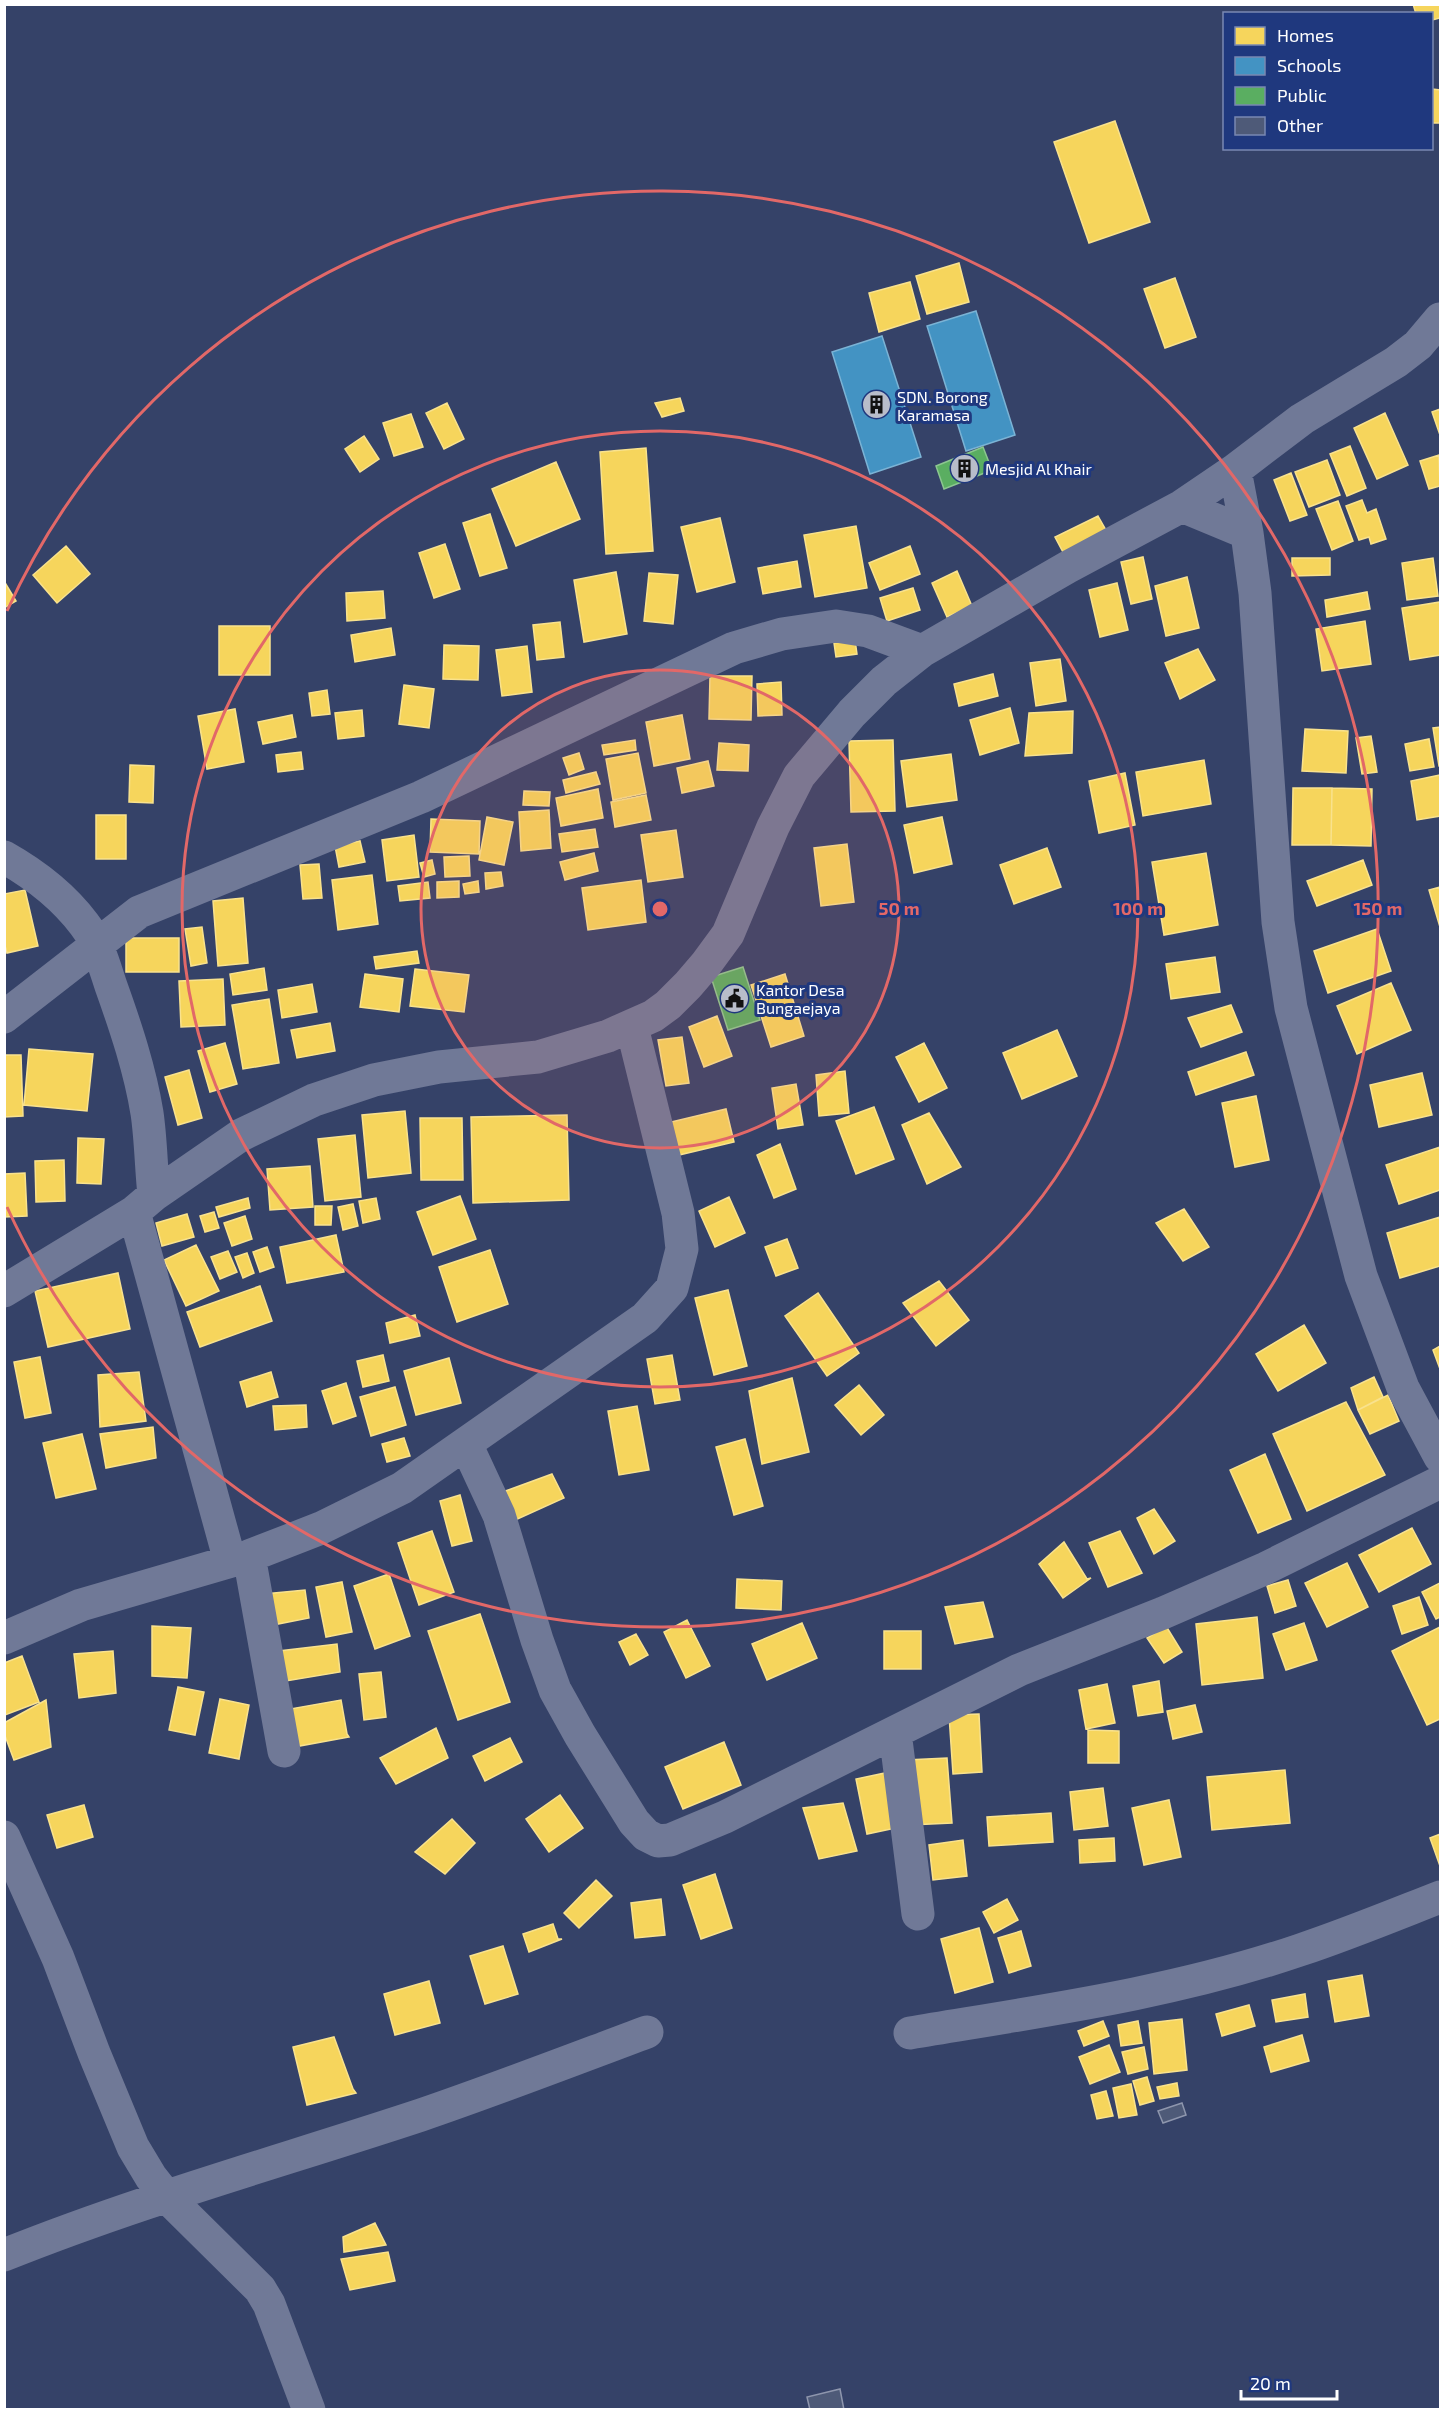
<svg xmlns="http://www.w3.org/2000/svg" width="1445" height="2414" font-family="'Exo 2',sans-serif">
<rect width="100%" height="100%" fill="#354268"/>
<path fill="#f6d55c" stroke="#f9e28d" stroke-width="1.5" d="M1413,4H1440V18L1432,20V14H1416Z
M1432,89L1440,90V123H1432Z
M1115,121L1150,222L1089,243L1054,142Z
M959,263L969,302L927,314L916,276Z
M1175,278L1196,337L1165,348L1144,289Z
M910,282L920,319L879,332L869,293Z
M680,398L684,411L662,417L655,403Z
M447,403L464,439L444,449L426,413Z
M1440,409V435L1432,412Z
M1385,413L1408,465L1377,479L1354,428Z
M411,414L423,447L394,456L383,423Z
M364,436L379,459L360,472L345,449Z
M1350,446L1366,488L1347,496L1330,454Z
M646,448L653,551L606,554L600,452Z
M1439,455L1440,486L1429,489L1420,461Z
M1327,460L1340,495L1309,507L1295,472Z
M556,462L580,519L516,546L492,489Z
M1291,473L1307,515L1290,521L1274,480Z
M1362,500L1367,513L1376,509L1386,539L1371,544L1369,537L1359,540L1346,506Z
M1338,501L1353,541L1332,550L1316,509Z
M490,514L507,568L480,576L463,523Z
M1098,516L1107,532L1064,554L1055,537Z
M720,518L735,582L697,592L681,527Z
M856,526L867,588L815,597L804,535Z
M445,544L460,589L434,598L419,553Z
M66,546L90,574L57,603L33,575Z
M910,546L920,574L880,590L869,563Z
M1143,557L1152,599L1131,604L1121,562Z
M1292,558H1330V575L1292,576Z
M1433,558L1438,596L1407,600L1402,563Z
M797,561L801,587L763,594L758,568Z
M957,571L972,606L947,617L932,583Z
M616,572L627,634L584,642L574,580Z
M649,573L678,575L673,624L644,621Z
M1187,577L1199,628L1166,636L1155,586Z
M4,581L16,601L4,608Z
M1117,583L1128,630L1100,637L1089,590Z
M913,588L920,610L887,621L880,598Z
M383,591L385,618L347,621L346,593Z
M1367,592L1370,609L1327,617L1325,600Z
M1440,602V655L1410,660L1402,608Z
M1365,621L1371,664L1322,671L1316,629Z
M560,622L564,657L537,660L533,625Z
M219,626H270V675H219Z
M391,628L395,655L355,662L351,635Z
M855,640L857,654L836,657L834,643Z
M444,645L479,646L478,680L443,679Z
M527,646L532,692L502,696L496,650Z
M1198,649L1215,680L1180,699L1165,663Z
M1060,659L1066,701L1036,706L1030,663Z
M993,674L998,696L959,706L954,684Z
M710,676H752L751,720L709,719Z
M781,682L782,715L758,716L757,684Z
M404,685L434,689L429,728L399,724Z
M327,690L330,714L312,716L309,693Z
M1010,708L1019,743L980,755L970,720Z
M235,709L244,762L207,769L198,716Z
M362,710L364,736L338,739L335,713Z
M1073,711L1072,753L1025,756L1029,713Z
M292,715L296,737L263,744L258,722Z
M682,715L690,759L654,766L646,722Z
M1440,727V766H1439L1433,728Z
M1305,729L1348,731L1346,773L1302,771Z
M1371,736L1377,772L1362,774L1356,738Z
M1429,739L1434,767L1410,771L1405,744Z
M635,740L636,750L604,755L602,745Z
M893,740L895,811L851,812L849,741Z
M719,743L749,745L748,771L717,770Z
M301,752L303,769L278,772L276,755Z
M579,753L584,769L569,775L563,758Z
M638,753L646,793L613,800L606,759Z
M951,754L957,800L907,807L901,761Z
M1204,760L1211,804L1143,816L1136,772Z
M708,761L714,786L682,793L677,768Z
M130,765L154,766L153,803L129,802Z
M596,772L600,784L566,793L563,780Z
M1125,773L1135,825L1099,833L1089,781Z
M1440,775V816L1417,820L1411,781Z
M1293,788H1332L1331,845H1292Z
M1332,788L1372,789L1371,846L1331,845Z
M598,789L603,818L561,826L556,798Z
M524,791L550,792L549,806L523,805Z
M646,795L651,820L615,827L611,802Z
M549,810L551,848L521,851L519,812Z
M96,815H126V859H96Z
M487,817L513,822L504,865L479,860Z
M942,817L952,864L914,873L904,825Z
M431,819L480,821L479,854L430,852Z
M595,829L598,847L562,852L559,834Z
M676,830L683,877L648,882L641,835Z
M414,835L419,877L387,881L382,840Z
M360,841L365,862L339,867L335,846Z
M847,844L854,902L821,906L814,848Z
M1047,848L1061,887L1014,904L1000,865Z
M594,853L598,871L565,880L560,862Z
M1206,853L1218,925L1164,935L1152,862Z
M469,856L470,876L445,877L444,857Z
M432,860L435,874L424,877L420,863Z
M1363,860L1372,885L1317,906L1307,881Z
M319,864L322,898L303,899L300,865Z
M501,872L503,886L486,889L485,873Z
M372,875L378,924L338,930L332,880Z
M641,880L646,922L588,930L582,888Z
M459,881V897L437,898V882Z
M478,881L479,892L465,894L463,884Z
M428,882L430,898L400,901L398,886Z
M1440,887V927L1429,890Z
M25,890L38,946L7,953L4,942V894Z
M243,898L248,963L218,966L213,901Z
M202,927L207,963L191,966L185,929Z
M1377,929L1391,971L1328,993L1314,951Z
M126,938H179V972H126Z
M417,951L419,963L376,969L374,957Z
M1215,957L1220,992L1171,999L1166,964Z
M264,968L267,990L233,995L230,974Z
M415,969L469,975L464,1012L410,1006Z
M365,974L403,979L399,1012L360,1007Z
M785,974L804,1036L771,1047L751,985Z
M223,979L225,1025L181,1027L179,981Z
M1391,983L1411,1030L1357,1054L1337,1006Z
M312,984L317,1012L282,1018L278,990Z
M269,999L279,1063L243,1069L232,1005Z
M1231,1005L1242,1032L1201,1047L1188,1018Z
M717,1016L732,1056L704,1067L689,1027Z
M330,1023L335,1051L297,1058L291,1030Z
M1057,1030L1077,1076L1022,1099L1003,1053Z
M682,1037L689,1083L666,1086L658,1040Z
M225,1043L237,1084L210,1092L198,1051Z
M924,1043L947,1088L919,1102L896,1057Z
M29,1049L93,1054L87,1111L24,1105Z
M1246,1052L1254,1075L1196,1095L1188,1072Z
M4,1055H21L23,1116L4,1117Z
M189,1070L202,1118L178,1125L165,1077Z
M845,1071L849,1113L819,1116L816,1075Z
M1422,1073L1432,1115L1379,1127L1370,1085Z
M796,1084L803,1125L778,1129L772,1088Z
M1256,1096L1269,1160L1235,1167L1222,1103Z
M874,1107L894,1159L856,1174L836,1121Z
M726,1109L734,1142L679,1155L671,1122Z
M405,1111L411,1173L368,1178L362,1115Z
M929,1113L961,1167L927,1184L902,1125Z
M567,1115L569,1200L473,1203L471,1117Z
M420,1118H462L463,1180H421Z
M355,1135L361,1197L325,1201L318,1139Z
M78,1138L104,1139L101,1184L77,1183Z
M780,1144L796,1189L774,1198L757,1155Z
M1440,1147V1190L1399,1204L1386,1165Z
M64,1160L65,1201L36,1202L35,1161Z
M310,1166L313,1207L270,1210L267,1169Z
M25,1173L27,1216L4,1217V1174Z
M460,1196L476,1239L433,1255L417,1212Z
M729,1197L745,1233L715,1247L699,1211Z
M248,1198L250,1208L219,1217L216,1207Z
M376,1198L380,1219L363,1223L359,1201Z
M353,1204L358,1226L343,1230L338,1207Z
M315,1206H332L331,1225H315Z
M1184,1209L1209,1247L1183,1261L1156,1223Z
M214,1212L219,1228L205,1232L200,1216Z
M187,1214L194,1237L162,1246L156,1223Z
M245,1216L252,1239L232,1246L224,1223Z
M1440,1217V1266L1400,1278L1387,1233Z
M336,1235L344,1272L287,1283L280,1247Z
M787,1239L798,1268L776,1276L765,1247Z
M196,1245L219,1291L186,1306L164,1260Z
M267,1247L274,1267L260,1272L253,1252Z
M490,1250L508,1304L457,1322L439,1267Z
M228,1251L237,1272L220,1279L211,1257Z
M247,1253L254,1273L243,1278L235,1257Z
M118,1273L130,1329L48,1347L35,1291Z
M939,1281L969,1320L936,1346L903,1303Z
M260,1286L272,1321L200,1347L187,1312Z
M728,1290L747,1366L714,1375L695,1298Z
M818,1293L859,1353L827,1376L785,1316Z
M415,1315L420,1336L390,1343L386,1323Z
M1304,1325L1326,1363L1278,1391L1256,1354Z
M1440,1346V1369L1433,1350Z
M383,1355L389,1381L363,1387L357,1361Z
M672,1355L680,1400L655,1404L647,1359Z
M40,1357L51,1413L25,1418L14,1362Z
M449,1358L461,1403L416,1415L404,1371Z
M139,1372L146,1421L100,1427L98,1375Z
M271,1372L278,1397L247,1407L240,1382Z
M1374,1377L1383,1397L1358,1410L1351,1388Z
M792,1378L809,1452L762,1464L749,1391Z
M346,1383L356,1416L333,1424L322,1391Z
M859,1385L884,1415L861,1435L835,1405Z
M395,1387L406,1425L371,1436L360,1397Z
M1388,1395L1399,1421L1370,1434L1358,1410Z
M1346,1402L1385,1475L1307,1511L1273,1434Z
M306,1405L307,1427L275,1430L273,1406Z
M637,1406L649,1470L619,1475L608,1411Z
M153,1427L156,1458L106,1468L100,1434Z
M82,1434L96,1489L56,1498L43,1443Z
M404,1438L410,1456L387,1462L382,1444Z
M745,1439L763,1506L734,1515L716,1447Z
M1265,1454L1291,1519L1258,1533L1230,1470Z
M552,1474L564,1498L513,1521L500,1493Z
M460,1495L472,1541L452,1546L440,1501Z
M1154,1509L1175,1541L1154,1554L1137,1518Z
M1412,1528L1431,1564L1379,1592L1359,1555Z
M432,1531L454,1592L419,1605L398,1543Z
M1120,1531L1142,1573L1108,1587L1089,1543Z
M1064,1542L1087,1579L1091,1578L1063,1598L1039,1564Z
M1347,1563L1368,1607L1327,1627L1305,1583Z
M389,1574L410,1636L375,1649L354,1586Z
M737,1579L782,1581L781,1610L736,1608Z
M1288,1580L1296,1606L1275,1613L1267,1586Z
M342,1582L352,1632L326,1637L316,1587Z
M1440,1583V1617L1436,1619L1422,1592Z
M305,1590L309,1618L268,1626L264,1594Z
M1419,1597L1428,1625L1402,1634L1393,1606Z
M983,1602L993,1637L955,1644L945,1607Z
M480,1614L510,1702L458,1720L428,1631Z
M1257,1617L1263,1678L1202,1685L1196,1624Z
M687,1620L710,1666L686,1678L664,1632Z
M802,1623L817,1658L767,1680L752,1644Z
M1304,1623L1317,1660L1286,1670L1273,1634Z
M152,1626L191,1628L187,1678L152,1676Z
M1166,1626L1182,1652L1164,1663L1147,1638Z
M1440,1627V1719L1427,1725L1392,1651Z
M884,1631H921V1669H884Z
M636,1634L648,1655L630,1665L619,1642Z
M337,1644L340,1672L286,1681L279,1651Z
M113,1651L116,1693L79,1698L74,1654Z
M22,1656L39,1702L5,1715L4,1663Z
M381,1672L386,1717L364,1720L359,1674Z
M1159,1681L1163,1712L1138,1716L1133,1686Z
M1107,1684L1115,1723L1086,1729L1079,1690Z
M178,1687L204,1692L195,1735L169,1730Z
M220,1699L249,1705L239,1759L209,1753Z
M46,1700L51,1747L14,1760L4,1733V1723Z
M341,1700L347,1734L349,1737L294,1747L290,1709Z
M1195,1705L1202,1732L1173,1739L1167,1711Z
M979,1714L982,1772L953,1774L949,1715Z
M436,1728L448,1758L396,1784L380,1758Z
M1088,1730L1119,1731V1763H1088Z
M510,1738L522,1762L485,1781L473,1756Z
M724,1742L741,1785L683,1809L665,1767Z
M947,1758L952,1823L910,1825L906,1760Z
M1285,1770L1290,1823L1212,1830L1207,1777Z
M885,1773L896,1828L867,1834L856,1779Z
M1103,1788L1108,1826L1074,1830L1070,1792Z
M560,1795L583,1828L549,1852L526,1819Z
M1169,1800L1181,1857L1144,1865L1132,1808Z
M843,1803L857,1851L819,1859L803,1808Z
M84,1805L93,1837L57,1848L47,1815Z
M1051,1813L1053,1842L989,1846L987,1817Z
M452,1819L475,1843L445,1874L415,1852Z
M1440,1834V1866L1430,1838Z
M1114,1838L1115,1861L1080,1863L1079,1840Z
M963,1840L967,1876L933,1880L929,1845Z
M715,1874L732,1928L701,1939L683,1885Z
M596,1880L612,1896L579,1928L564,1913Z
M661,1899L665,1935L635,1938L631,1903Z
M1007,1899L1018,1920L994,1933L983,1912Z
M553,1924L558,1939H562L529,1952L523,1934Z
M979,1928L993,1982L955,1993L941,1939Z
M1021,1931L1031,1966L1009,1973L998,1938Z
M503,1946L518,1994L485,2004L470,1956Z
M1362,1975L1369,2016L1335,2022L1328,1981Z
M429,1981L440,2023L395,2035L384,1994Z
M1305,1994L1308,2017L1276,2022L1272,2000Z
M1249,2005L1255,2026L1222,2036L1216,2014Z
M1182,2019L1187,2070L1154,2074L1149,2023Z
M1103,2021L1109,2036L1084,2046L1078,2031Z
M1138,2021L1142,2043L1121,2046L1118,2025Z
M1302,2035L1309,2061L1271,2072L1264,2047Z
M334,2037L353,2089L356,2093L307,2105L293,2047Z
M1109,2045L1120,2072L1090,2084L1079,2057Z
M1144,2047L1148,2069L1128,2074L1122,2052Z
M1147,2077L1154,2101L1140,2105L1133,2081Z
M1177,2083L1179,2096L1160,2099L1157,2087Z
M1131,2084L1137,2115L1119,2118L1113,2088Z
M1106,2091L1113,2116L1097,2119L1091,2095Z
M375,2223L386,2245L344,2252L343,2237Z
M388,2252L395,2281L350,2290L341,2259Z"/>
<path fill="#4393c3" stroke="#7bb3d5" stroke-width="1.5" d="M976,311L1015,435L966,451L927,326Z
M882,336L921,457L870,474L832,352Z"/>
<path fill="#5aae61" stroke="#8cc690" stroke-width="1.5" d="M983,447L992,470L944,489L936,466Z
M743,967L760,1020L728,1030L711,977Z"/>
<path fill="#4e5a78" stroke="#8e96ad" stroke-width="1.5" d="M1182,2103L1186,2115L1163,2123L1158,2111Z
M840,2389L844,2410H810L807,2397Z"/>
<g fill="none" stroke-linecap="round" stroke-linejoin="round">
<path stroke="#707997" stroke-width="33" d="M1235,470L1247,533L1255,593L1278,922L1291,1008L1361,1276L1403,1388L1440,1457
M1182,506L1247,533
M4,857C36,875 62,895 84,924C98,942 104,965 111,986C126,1028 140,1070 147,1113C151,1140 151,1168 154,1195
M4,1017L139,912L421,797L734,648L782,634L836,626L868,631L922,651
M134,1212L230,1561
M4,1291L134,1212L154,1195L241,1135L314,1100L374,1080L439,1067L538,1057L608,1036L653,1016L668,1005L688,985L706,964L728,934L773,827L799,776L852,713L884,681L922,651L1068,567L1182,506L1235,470L1302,419L1396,362L1418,345L1440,319
M466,1444L499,1515L537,1640L555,1690L580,1735L634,1822L646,1835L658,1841L670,1840L725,1817L895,1732
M249,1556L284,1751
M4,1638L81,1605L249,1556L321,1528L402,1488L645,1318L672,1288L682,1249L678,1213L632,1027
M4,1837L58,1958L94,2053L133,2147L151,2177L166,2196L260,2289L269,2304L309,2410
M918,1914L895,1732L1019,1670L1163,1613L1266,1568L1440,1482
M910,2033C1041,2011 1174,1993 1300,1950C1348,1934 1394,1915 1440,1897
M4,2255C141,2200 282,2161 421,2115C497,2089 572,2060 647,2032"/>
</g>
<circle cx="660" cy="909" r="239" fill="#e26868" fill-opacity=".12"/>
<g fill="none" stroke="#e26868" stroke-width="3">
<circle cx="660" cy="909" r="239"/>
<circle cx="660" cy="909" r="478"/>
<path d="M7 611A718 718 0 1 1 7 1207"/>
</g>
<defs>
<symbol id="building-disc" viewBox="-11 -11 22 22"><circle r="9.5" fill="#b8bdca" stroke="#1f387e"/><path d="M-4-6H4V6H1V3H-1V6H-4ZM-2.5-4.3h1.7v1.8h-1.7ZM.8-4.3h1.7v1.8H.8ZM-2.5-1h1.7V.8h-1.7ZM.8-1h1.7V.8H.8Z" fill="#111"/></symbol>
<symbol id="civic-disc" viewBox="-11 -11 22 22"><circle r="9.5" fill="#b8bdca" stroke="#1f387e"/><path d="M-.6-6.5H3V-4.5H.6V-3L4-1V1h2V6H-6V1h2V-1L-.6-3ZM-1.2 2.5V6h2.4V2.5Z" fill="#111"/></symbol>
</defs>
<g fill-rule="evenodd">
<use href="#building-disc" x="860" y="388" width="33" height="33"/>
<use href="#building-disc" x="948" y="452" width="33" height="33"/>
<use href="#civic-disc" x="718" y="982" width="33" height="33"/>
</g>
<g text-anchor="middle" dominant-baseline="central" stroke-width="6" stroke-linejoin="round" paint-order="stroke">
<g font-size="16" fill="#fff" stroke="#1f387e" text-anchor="start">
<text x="897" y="396">SDN. Borong<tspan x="897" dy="18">Karamasa</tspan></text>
<text x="985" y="468">Mesjid Al Khair</text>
<text x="756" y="989">Kantor Desa<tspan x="756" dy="18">Bungaejaya</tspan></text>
</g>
</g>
<circle cx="660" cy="909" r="9" fill="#e26868" stroke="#1f387e" stroke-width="3"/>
<g font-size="18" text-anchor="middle" font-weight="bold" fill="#e26868" stroke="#1f387e" stroke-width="6" stroke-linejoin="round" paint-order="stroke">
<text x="899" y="915">50 m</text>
<text x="1138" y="915">100 m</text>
<text x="1378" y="915">150 m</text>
</g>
<rect width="1445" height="2414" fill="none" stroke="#ffffff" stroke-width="12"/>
<rect x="1223" y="12" width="210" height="138" fill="#1f387e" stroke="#7988b2" stroke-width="1.5"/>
<rect x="1235" y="27" width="30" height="18" fill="#f6d55c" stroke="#7988b2" stroke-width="1.5"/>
<text x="1277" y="42" font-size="18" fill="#ffffff">Homes</text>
<rect x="1235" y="57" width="30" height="18" fill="#4393c3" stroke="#7988b2" stroke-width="1.5"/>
<text x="1277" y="72" font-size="18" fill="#ffffff">Schools</text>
<rect x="1235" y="87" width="30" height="18" fill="#5aae61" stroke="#7988b2" stroke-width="1.5"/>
<text x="1277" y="102" font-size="18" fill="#ffffff">Public</text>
<rect x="1235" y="117" width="30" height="18" fill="#4e5a78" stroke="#7988b2" stroke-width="1.5"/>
<text x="1277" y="132" font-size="18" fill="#ffffff">Other</text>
<path d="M1241 2390v9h96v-9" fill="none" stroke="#ffffff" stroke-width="3"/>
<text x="1250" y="2390" font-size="18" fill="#ffffff" stroke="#1f387e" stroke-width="4.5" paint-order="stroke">20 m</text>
</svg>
